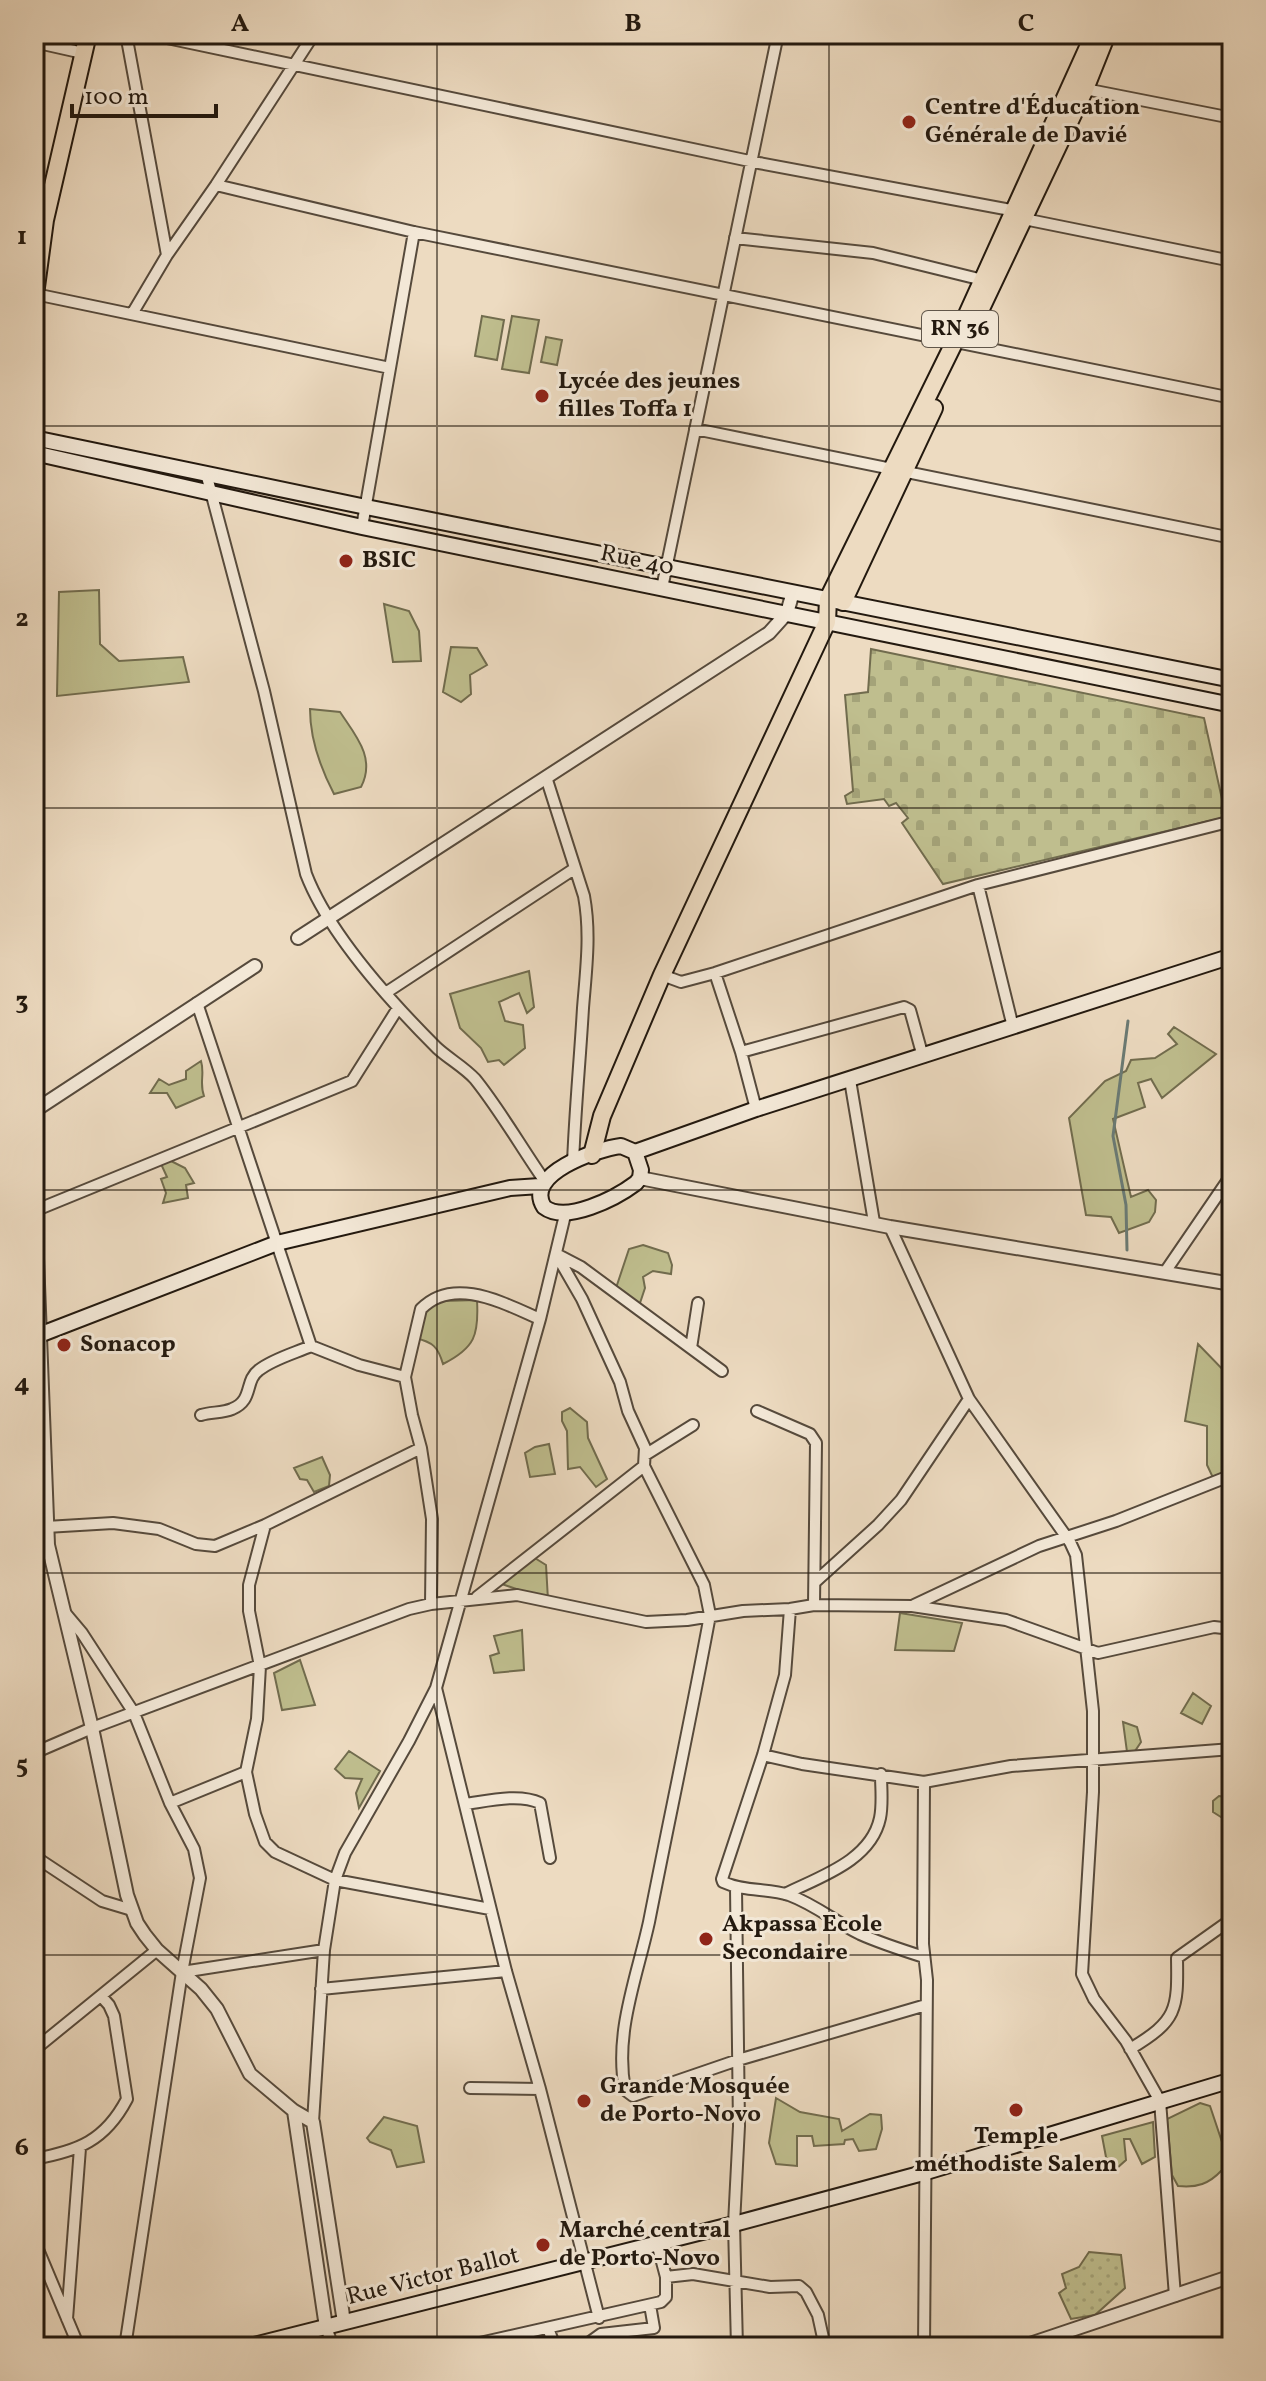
<svg xmlns="http://www.w3.org/2000/svg" width="1266" height="2381" font-family="Vollkorn,serif">
<defs>
<pattern id="cemetery-stones" width="16" height="16" patternUnits="userSpaceOnUse" patternTransform="scale(2)"><rect width="16" height="16" fill="#bfbe8e"/><path d="M2 7V4a2 2 0 0 1 4 0v3zM10 15v-3a2 2 0 0 1 4 0v3z" fill="#a4a379"/></pattern>
<pattern id="park-dots" width="8" height="8" patternUnits="userSpaceOnUse" patternTransform="scale(2)"><rect width="8" height="8" fill="#bfbe8e"/><path d="M2 2h.1M6 6h.1" fill="none" stroke="#a4a379" stroke-width="1.8" stroke-linecap="round"/></pattern>
</defs>
<rect width="100%" height="100%" fill="#eddbc1"/>
<filter id="stains"><feTurbulence type="fractalNoise" baseFrequency=".0025" numOctaves="4"/><feColorMatrix values="0 0 0 0 .2 0 0 0 0 .09 0 0 0 0 .02 0 0 0 .5 -.17"/></filter>
<radialGradient id="worn" r=".72"><stop offset=".6" stop-color="#630" stop-opacity="0"/><stop offset="1" stop-color="#630" stop-opacity=".3"/></radialGradient>
<path fill="#bfbe8e" stroke="#716c4e" stroke-width="2" d="M482,316L504,320L497,360L475,356Z
M512,316L539,320L529,373L502,369Z
M546,337L562,340L557,365L541,362Z
M99,590L100,644L119,661L183,657L189,682L57,696L59,592Z
M384,604L409,611L419,631L421,661L393,662Z
M451,647L477,648L487,665L470,675L471,694L461,702L443,692Z
M310,709L340,712C356,736 376,758 361,787L334,794C321,769 310,738 310,709Z
M529,971L534,1007L527,1013L519,993L499,1002L505,1021L523,1025L525,1048L504,1065L499,1060L488,1062L481,1048L460,1028L450,994Z
M1174,1027L1216,1054L1162,1098L1151,1079L1138,1083L1145,1107L1113,1119L1131,1197L1148,1190L1156,1200L1155,1212L1149,1222L1119,1233L1111,1217L1086,1215L1069,1118L1105,1081L1126,1071L1131,1060L1155,1058L1177,1044L1168,1034Z
M201,1061C205,1074 199,1083 204,1096L176,1108L167,1093H150L159,1079L169,1085L186,1079V1071Z
M171,1161L185,1168L194,1183L186,1185L188,1198L163,1203L166,1193L161,1179L167,1177L161,1164Z
M643,1245L668,1253L672,1265L671,1274L653,1271L643,1277L645,1288L638,1309L614,1294L629,1249Z
M477,1300C479,1335 475,1348 443,1364C438,1347 433,1342 415,1338L421,1309L443,1301Z
M1198,1344L1232,1379L1226,1430L1232,1473L1215,1482L1207,1465V1426L1185,1421Z
M570,1408L587,1422L588,1438L607,1479L596,1487L580,1467L568,1469L567,1431L562,1421V1412Z
M549,1444L555,1474L530,1477L525,1453L535,1447Z
M322,1457L330,1475L329,1486L314,1492L307,1480L300,1479L294,1468Z
M530,1555L546,1565L548,1600L496,1582Z
M900,1613L962,1623L954,1651L895,1650Z
M522,1630L524,1670L494,1673L490,1656L499,1653L494,1636Z
M300,1660L315,1705L282,1710L274,1673Z
M1193,1693L1211,1706L1202,1724L1181,1713Z
M1123,1722L1137,1727L1141,1742L1135,1751L1127,1752Z
M349,1751L380,1771L359,1808L356,1793L362,1779L345,1778L335,1769Z
M1219,1796L1232,1798V1824L1213,1812V1801Z
M776,2098L800,2112L839,2119L842,2131L870,2114L881,2115L882,2129L876,2149L859,2151L853,2139L845,2140L844,2144L814,2146L812,2136H797V2166L776,2164L769,2143Z
M1200,2103L1210,2106L1222,2142V2170C1209,2184 1197,2188 1178,2186L1172,2175L1167,2119Z
M384,2117L417,2126L424,2162L397,2167L391,2150L370,2142L367,2138Z
M1153,2122L1155,2157L1142,2164L1130,2139H1124L1126,2160L1117,2168L1112,2166L1106,2157L1102,2136Z"/>
<path fill="url(#cemetery-stones)" stroke="#716c4e" stroke-width="2" d="M871,649L1204,718L1226,817L943,884L902,823L908,818L896,803L889,806L884,799L847,804L845,796L853,791L845,695L868,692Z"/>
<path fill="url(#park-dots)" stroke="#716c4e" stroke-width="2" d="M1089,2252L1121,2255L1125,2288L1095,2315L1071,2319L1059,2293L1066,2288L1062,2274L1079,2267Z"/>
<g fill="none" stroke-linecap="round" stroke-linejoin="round">
<path stroke="#6a7a74" stroke-width="3" d="M1127,1250L1126,1205L1113,1136L1128,1021"/>
<defs>
<path id="minor" d="M126,34L167,255
M148,34L759,163L1016,211
M34,42L83,53
M1085,89L1232,118
M216,185L414,232L1232,398
M1024,219L1232,261
M735,238L873,253L987,281
M35,294L390,368
M132,314L167,255L216,185L314,34
M695,429L1232,538
M206,473L264,691L306,874C329,934 391,1002 437,1048C449,1059 464,1067 475,1079C500,1110 521,1147 544,1180
M362,527L414,232
M662,588L778,34
M546,777L584,896C591,934 586,970 583,1008C580,1060 575,1111 573,1163
M978,885L1013,1027
M715,973L741,1052L756,1109
M662,975L681,982L715,973L978,885L1232,821
M387,992L574,869
M197,1003L311,1346
M741,1052L904,1007L910,1010L923,1057
M850,1080L874,1222
M34,1211L352,1081L398,1008
M890,1227L969,1399L1070,1542L1076,1555L1093,1711V1792L1082,1974L1094,1999L1126,2041L1160,2101L1175,2296
M556,1254L582,1299L620,1382L628,1411L645,1448L644,1466L704,1585L710,1615C691,1718 669,1820 649,1922C637,1977 614,2033 625,2090L633,2096L738,2060L926,2005
M558,1255L581,1267L722,1371
M1165,1272L1232,1174
M691,1348L698,1303
M757,1411L810,1434L816,1443L814,1605
M201,1415C211,1412 223,1413 232,1409C254,1400 244,1381 259,1370C273,1359 295,1353 311,1346L359,1365L405,1377
M645,1455L693,1425
M265,1525L249,1585V1611L260,1666L257,1719L246,1772L255,1814L265,1842L275,1852L335,1880L490,1909
M34,1531L46,1527L113,1523L159,1529L196,1544L215,1546L265,1525L421,1448
M815,1582L878,1525L901,1500L969,1399
M477,1597L644,1466
M431,1604L432,1519L421,1448L412,1415L405,1377L421,1309C454,1275 505,1304 540,1319
M914,1605L1039,1546L1116,1521L1232,1475
M790,1609L785,1675L763,1755L722,1879L723,1882C744,1892 768,1888 789,1895C816,1905 835,1922 860,1934C880,1943 902,1950 924,1957
M66,1614L82,1633L134,1713L170,1803L194,1849L200,1878L182,1972L125,2347
M436,1688L506,1971L540,2089L599,2318
M34,1753L92,1728L409,1609L431,1604L517,1595L646,1622L687,1620L743,1611L790,1609L814,1605L912,1606L1006,1620L1098,1653L1214,1627L1232,1629
M763,1755L802,1764L924,1782L1011,1766L1232,1749
M924,1782L923,1944L927,1980L924,2347
M170,1803L246,1772
M466,1804C487,1801 519,1793 540,1803L550,1858
M34,1856L102,1901L132,1910
M736,1888L739,2126L734,2224L737,2347
M785,1894C819,1877 871,1861 880,1818C883,1804 881,1788 881,1774
M182,1972L324,1950
M321,1989L506,1971
M1130,2049C1177,2021 1178,2010 1177,1958L1232,1919
M34,2050L157,1950
M470,2088L540,2089
M313,2122L324,1950L335,1880L345,1853L409,1741L436,1688L540,1319L565,1215
M34,2159C78,2151 105,2141 127,2099L114,2016L109,2005L101,1996
M34,2240L79,2347
M666,2277L693,2274L770,2287L799,2286L806,2292L818,2315L825,2347
M67,2319L80,2148
M326,2327L333,2347
M548,2328L555,2347
M462,2347L661,2302L666,2297V2277L657,2243
M583,2347L601,2334L654,2328L650,2305"/>
<path id="tertiary" d="M298,938L769,633L787,613L793,592
M34,1111L255,966
M640,1178L890,1227L1232,1284
M34,1180L48,1545L92,1728L127,1895L137,1923L145,1935L157,1950L201,1989L217,2009L250,2074L294,2111L313,2122L344,2322
M294,2111L326,2327
M1021,2347L1232,2276"/>
<path id="secondary" d="M34,438L366,507L1232,680
M34,453L362,527L1232,705
M621,1146L635,1152L641,1170L640,1178L636,1183C616,1198 566,1224 544,1207C523,1174 597,1149 621,1146Z
M635,1152L756,1109L1232,956
M34,1337L277,1243L510,1188L540,1186
M246,2347L734,2224L923,2173L1232,2080"/>
<path id="primary" d="M34,302L45,220L88,34
M968,336L1085,89L1107,34
M843,602L934,408
M592,1155L602,1116L662,975L827,622L828,599L955,341L1094,34"/>
</defs>
<use href="#minor" stroke="#564a3c" stroke-width="14"/>
<use href="#tertiary" stroke="#564a3c" stroke-width="16"/>
<use href="#secondary" stroke="#23190f" stroke-width="18"/>
<use href="#primary" stroke="#23190f" stroke-width="20"/>
<use href="#minor" stroke="#f3e8d7" stroke-width="10"/>
<use href="#tertiary" stroke="#f3e8d7" stroke-width="12"/>
<use href="#secondary" stroke="#f3e8d7" stroke-width="14"/>
<use href="#primary" stroke="#eddbc1" stroke-width="16"/>
</g>
<path fill="none" stroke="#23190f" stroke-width="2" stroke-opacity="0.55" d="M437,34V2347M829,34V2347M34,426H1232M34,808H1232M34,1190H1232M34,1573H1232M34,1955H1232"/>
<g fill="#8f2418" stroke="#f3e8d7" stroke-width="3">
<circle cx="909" cy="122" r="8"/>
<circle cx="542" cy="396" r="8"/>
<circle cx="346" cy="561" r="8"/>
<circle cx="64" cy="1345" r="8"/>
<circle cx="706" cy="1939" r="8"/>
<circle cx="584" cy="2101" r="8"/>
<circle cx="1016" cy="2110" r="8"/>
<circle cx="543" cy="2245" r="8"/>
</g>
<g text-anchor="middle" dominant-baseline="central" stroke-width="6" stroke-linejoin="round" paint-order="stroke">
<rect fill="#f3e8d7" stroke="#61574b" stroke-width="2" x="922" y="311" width="76" height="36" rx="6"/>
<g font-size="22" font-weight="bold" fill="#23190f">
<text x="960" y="329">RN 36</text>
</g>
<g font-size="24" font-weight="bold" fill="#23190f" stroke="#f3e8d7" text-anchor="start">
<text x="925" y="108">Centre d'Éducation<tspan x="925" dy="28">Générale de Davié</tspan></text>
<text x="558" y="382">Lycée des jeunes<tspan x="558" dy="28">filles Toffa 1</tspan></text>
<text x="362" y="561">BSIC</text>
<text x="80" y="1345">Sonacop</text>
<text x="722" y="1925">Akpassa Ecole<tspan x="722" dy="28">Secondaire</tspan></text>
<text x="600" y="2087">Grande Mosquée<tspan x="600" dy="28">de Porto-Novo</tspan></text>
<text x="1016" y="2137" text-anchor="middle">Temple<tspan x="1016" dy="28">méthodiste Salem</tspan></text>
<text x="559" y="2231">Marché central<tspan x="559" dy="28">de Porto-Novo</tspan></text>
</g>
<g font-size="24" fill="#23190f" stroke="#f3e8d7">
<text transform="translate(637 561) rotate(12)">Rue 40</text>
<text transform="translate(433 2277) rotate(-14)">Rue Victor Ballot</text>
</g>
</g>
<rect width="1266" height="2381" fill="none" stroke="#eddbc1" stroke-width="88"/>
<path d="M72 104v12h144v-12" fill="none" stroke="#23190f" stroke-width="4"/>
<text x="84" y="104" font-size="24" fill="#23190f" stroke="#f3e8d7" stroke-width="6" paint-order="stroke">100 m</text>
<rect x="44" y="44" width="1178" height="2293" fill="none" stroke="#23190f" stroke-width="3"/>
<g font-size="26" text-anchor="middle" font-weight="bold" fill="#23190f">
<text x="240" y="31">A</text>
<text x="633" y="31">B</text>
<text x="1026" y="31">C</text>
<text x="22" y="244">1</text>
<text x="22" y="626">2</text>
<text x="22" y="1009">3</text>
<text x="22" y="1391">4</text>
<text x="22" y="1773">5</text>
<text x="22" y="2155">6</text>
</g>
<rect width="100%" height="100%" filter="url(#stains)"/>
<rect width="100%" height="100%" fill="url(#worn)"/>
</svg>
